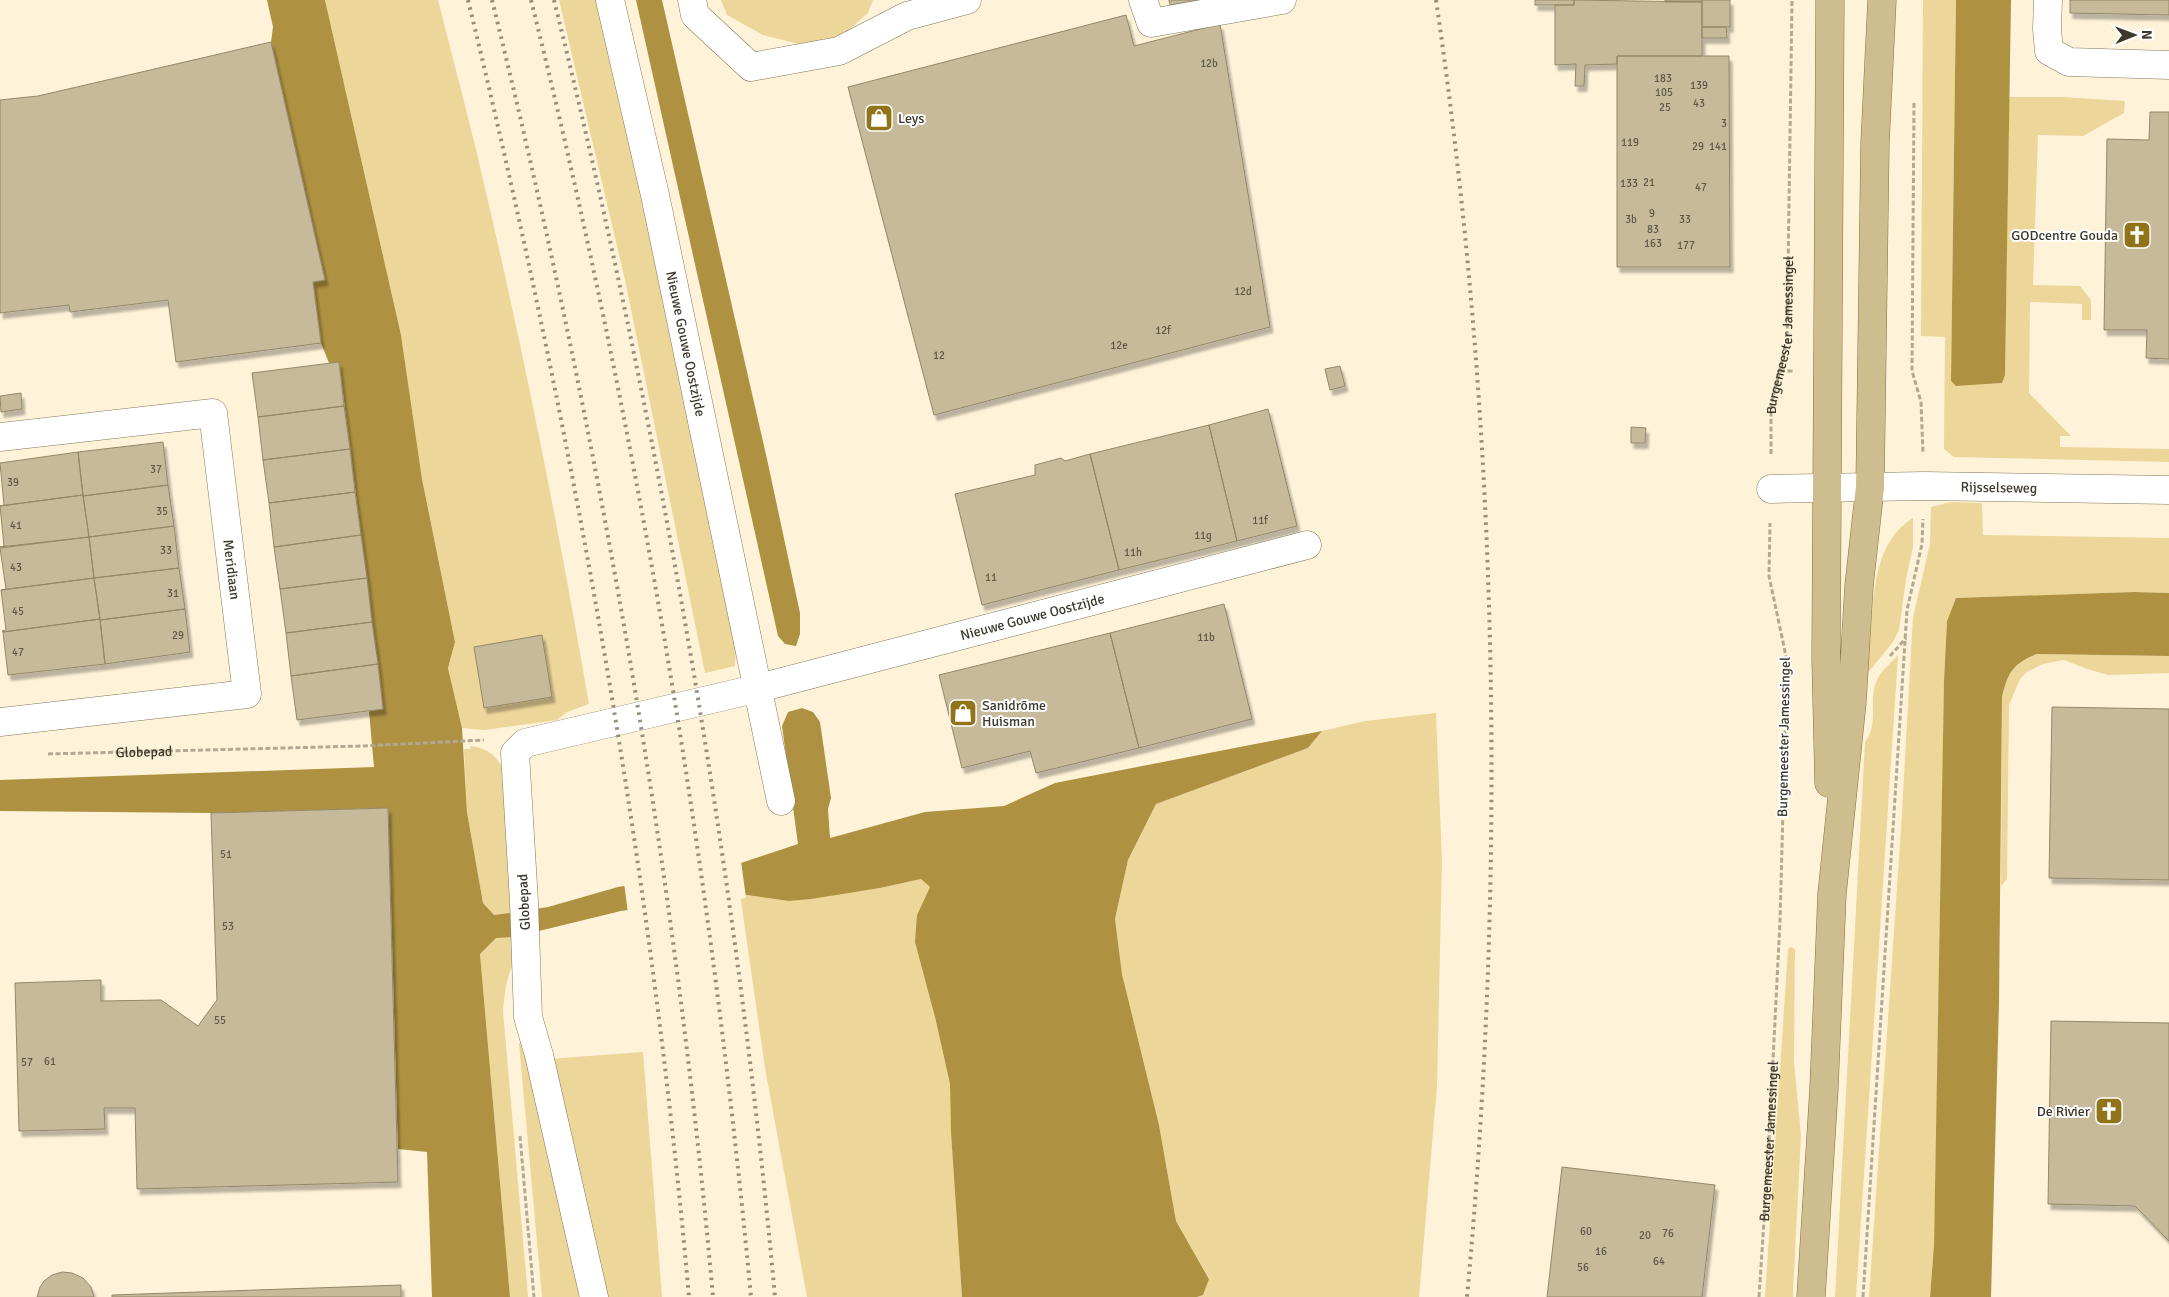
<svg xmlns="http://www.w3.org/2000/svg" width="2169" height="1297" font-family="Signika,sans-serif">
<defs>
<filter id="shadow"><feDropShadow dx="3" dy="5.5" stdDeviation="1" flood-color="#0004"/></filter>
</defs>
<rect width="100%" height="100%" fill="#fef3d9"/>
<path fill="#edd69a" d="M325,0H438C455,67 473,134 488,201C527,368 560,536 589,704L567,712L557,720L485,730L462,728L448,668L455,642L422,479L401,335Z
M559,0H602L736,646L735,666L705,673L625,280Z
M721,0H873L868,13L843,35L803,45L763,35L727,15Z
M1923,0H1956L1951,381L1957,386L2001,383L2005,375L2009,97H2062L2125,101L2124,113L2083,136L2038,135L2033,285L2080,286L2091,300V320H2082V304L2030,302L2029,393L2071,436H2060V447L2169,449V462L1954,457L1944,449L1945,337L1921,336Z
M1951,502L1982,503L1983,535L2169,538V593L2134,592L1956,598L1947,621L1944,681L1940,965L1934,1245L1930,1297H1869L1901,829L1913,617L1930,544L1931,507Z
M1913,518V547L1906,579L1899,630L1893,642L1867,674C1867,658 1869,642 1871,627C1874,589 1876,540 1913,518Z
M2037,654L2169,656V673L2108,675L2087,669L2064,660L2043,664L2027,672L2020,679L2009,705L2007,879L2001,886L2002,697C2008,672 2013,665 2037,654Z
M1898,655L1856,1297H1835L1865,742C1880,724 1867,698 1878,678C1882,670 1892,662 1898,655Z
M1436,713L1442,861L1437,1086L1419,1297H1197L1203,1295L1209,1278L1176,1221L1159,1125L1122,974L1115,919L1128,860L1156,804L1308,748L1322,731L1365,721Z
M471,746C484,748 494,753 501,765L513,894V912L494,915L483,903L467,812L464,749H470Z
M921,879L930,887L917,915L935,1017L950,1084L951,1133L962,1297H807L765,1068L740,894L789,901L880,888Z
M514,937L519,953C507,972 505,989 503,1011L528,1297H510L480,954L496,938Z
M1791,947L1795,949L1794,1062L1801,1135L1793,1292V1297H1765L1788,949Z
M523,1037L585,1297H542L519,1044Z
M643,1052L662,1297H601L548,1059Z"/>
<path fill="#ae9141" d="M267,0H325L401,335L422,479L455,642L448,668L462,728L467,812L483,903L494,915L548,907L618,887L735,865L798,844L782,726L788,712L802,708L813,712L820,722L831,798L828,809L830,838L925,812L1004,806L1055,783L1322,731L1308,748L1156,804L1128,860L1115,919L1122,974L1159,1125L1176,1221L1209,1279L1203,1295L1197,1297H962L951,1133L950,1084L935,1017L915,942L917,915L930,887L921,879L880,888L811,899L789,901L740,894L621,911L514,937L496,938L480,954L510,1297H432L427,1152L398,1149L388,808L211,813L0,811V780L374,767L369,711L383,709L339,362L329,363L321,343L313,282L325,280L271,42L273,27Z
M636,0H662L767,459L800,613V634L796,646L785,644L778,636Z
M1956,0H2011L2005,375L2002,383L1956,386L1951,381Z
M2134,592L2169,593V656L2037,654C2013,664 2008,672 2002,697L1999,1003L1991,1297H1930L1934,1245L1944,681L1947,621L1956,598Z"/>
<path fill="#fef3d9" d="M741,861L746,898L628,913L624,883Z"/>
<path fill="#c6ba9a" stroke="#938768" filter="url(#shadow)" d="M1169,0H1201L1170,5Z
M1535,0H1574V5H1535Z
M1574,0L1702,2V56H1617V64L1585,65L1584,86H1575L1576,64L1555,65V5H1574Z
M1665,0H1702V2H1665Z
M1702,0H1730V27H1702Z
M2070,0H2169V15L2070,13Z
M1126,15L1134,46L1220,24L1270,327L934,415L848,87Z
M1702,27H1726L1727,38H1702Z
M271,42L325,280L313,282L321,343L176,362L168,300L70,312L69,305L0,313V100L38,96Z
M1617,56H1729L1730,267H1617Z
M2150,112H2169V359L2146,358L2147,330H2104L2107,139L2149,140Z
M339,362L344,406L258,417L252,373Z
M1340,366L1345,386L1330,390L1325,369Z
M21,393L22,409L1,412L0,396Z
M344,406L350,449L263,460L258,417Z
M1268,409L1297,526L1237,541L1209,425Z
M1209,425L1237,541L1119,570L1090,454Z
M1631,427L1646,428L1645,443H1631Z
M163,442L168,485L83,496L78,452Z
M350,449L355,492L269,503L263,460Z
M78,452L83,495L0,506L4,505L0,463Z
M1090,454L1119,570L982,605L955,494L1035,475V465L1061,458L1065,461Z
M168,485L174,526L89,537L83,496Z
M355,492L361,535L274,547L269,503Z
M83,495L89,537L0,547L4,546L0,506Z
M174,526L179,568L94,578L89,537Z
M361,535L367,578L280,589L274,547Z
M89,537L94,578L1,590L6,589L0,548Z
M179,568L185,609L100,620L94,578Z
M94,578L100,619L3,632L2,631L6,630L1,590Z
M367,578L372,622L286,633L280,589Z
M1224,604L1252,719L1139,748L1110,633Z
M185,609L190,652L105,664L100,620Z
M100,619L105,664L8,675L3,632Z
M372,622L378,664L291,676L286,633Z
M1110,633L1139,748L1036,773L1030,751L962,768L939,675Z
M542,635L552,697L484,708L474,647Z
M378,664L383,709L297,720L291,676Z
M2052,707L2169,709V880L2049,878Z
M388,808L398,1182L137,1189L135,1108H104L105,1129L19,1131L15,983L101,980V1001L161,1000L198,1026L217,1000L211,813Z
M2051,1021L2169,1023V1241L2135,1206L2048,1204Z
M1562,1167L1715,1185L1702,1297H1547Z
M62,1272L72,1273L83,1278L91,1287L94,1297H37L40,1287L44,1281L52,1275Z
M401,1285V1297H112V1295Z"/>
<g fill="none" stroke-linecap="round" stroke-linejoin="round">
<defs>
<g id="minor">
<path id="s4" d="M610,0L655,195L781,801"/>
<path d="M692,0L695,15L751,67L839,51L907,16L967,0"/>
<path d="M1143,0L1151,23L1282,0"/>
<path d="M2048,0L2047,29L2049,51L2069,62L2169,65"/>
<path id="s5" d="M0,437L213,413L247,694L0,722"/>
<path id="s6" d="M1771,489L1924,486L2169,490"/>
<path id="s7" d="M594,1297L539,1055L528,1017L524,902L515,753L525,743L759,688L1307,545"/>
</g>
<path id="major" d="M1829,783L1826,658L1830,0
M1811,1297L1824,1088L1832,894L1852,702L1859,586L1870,487L1875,143L1882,0"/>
</defs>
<use href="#minor" stroke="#827759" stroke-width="29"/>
<use href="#major" stroke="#86723a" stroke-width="29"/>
<g stroke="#b2a994" stroke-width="3" stroke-dasharray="5 2.5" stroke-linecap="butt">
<path d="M1914,103L1912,371L1921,402L1923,453"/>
<path d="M1780,371H1795"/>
<path id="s1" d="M1771,454V405L1787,341L1792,0"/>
<path d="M1890,656L1906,638"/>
<path id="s2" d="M48,754L362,746L484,740"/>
<path d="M520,1136L534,1297"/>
<path id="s3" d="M1759,1297L1768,1160L1780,921L1787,661L1769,576L1770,523"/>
<path d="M1863,1297L1907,610L1922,544L1923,519"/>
</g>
<use href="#minor" stroke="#fff" stroke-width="28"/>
<use href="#major" stroke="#cebd8e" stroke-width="28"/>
<path stroke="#968e7b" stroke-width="4" stroke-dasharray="2.5 5" stroke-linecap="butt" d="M468,0C572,427 650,859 689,1297
M492,0C597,426 674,860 713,1297
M531,0C637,426 710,860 751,1297
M554,0C659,426 735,860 775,1297
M1436,0C1499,429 1507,866 1467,1297"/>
</g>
<defs>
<symbol id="shop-square" viewBox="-11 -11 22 22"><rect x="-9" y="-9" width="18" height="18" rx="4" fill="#91741a" stroke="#fff"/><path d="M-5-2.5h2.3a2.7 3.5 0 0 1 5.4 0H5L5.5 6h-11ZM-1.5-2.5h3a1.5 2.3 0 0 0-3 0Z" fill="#fff"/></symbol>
<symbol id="church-square" viewBox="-11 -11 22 22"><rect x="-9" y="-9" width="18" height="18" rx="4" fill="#91741a" stroke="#fff"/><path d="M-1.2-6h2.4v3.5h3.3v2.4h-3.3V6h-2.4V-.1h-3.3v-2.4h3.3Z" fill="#fff"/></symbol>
</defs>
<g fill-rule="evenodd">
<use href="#shop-square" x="863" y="102" width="32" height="32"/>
<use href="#church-square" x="2121" y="219" width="32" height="32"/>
<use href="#shop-square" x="947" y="697" width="32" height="32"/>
<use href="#church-square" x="2093" y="1095" width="32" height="32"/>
</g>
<g text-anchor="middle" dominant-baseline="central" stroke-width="4" stroke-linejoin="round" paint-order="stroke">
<g font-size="11" fill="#5f5847">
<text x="1209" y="63">12b</text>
<text x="1663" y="78">183</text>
<text x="1699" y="85">139</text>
<text x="1664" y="92">105</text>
<text x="1699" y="103">43</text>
<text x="1665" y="107">25</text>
<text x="1724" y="123">3</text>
<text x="1630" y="142">119</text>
<text x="1698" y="146">29</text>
<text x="1718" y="146">141</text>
<text x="1649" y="182">21</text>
<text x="1629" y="183">133</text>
<text x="1701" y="187">47</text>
<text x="1652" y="213">9</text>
<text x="1631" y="219">3b</text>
<text x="1685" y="219">33</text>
<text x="1653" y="229">83</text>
<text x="1653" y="243">163</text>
<text x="1686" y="245">177</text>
<text x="1243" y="291">12d</text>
<text x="1163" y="330">12f</text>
<text x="1119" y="345">12e</text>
<text x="939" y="355">12</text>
<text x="156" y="469">37</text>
<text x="13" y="482">39</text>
<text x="162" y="511">35</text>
<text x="1260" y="520">11f</text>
<text x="16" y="525">41</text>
<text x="1203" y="535">11g</text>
<text x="166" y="550">33</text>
<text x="1133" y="552">11h</text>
<text x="16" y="567">43</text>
<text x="991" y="577">11</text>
<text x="173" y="593">31</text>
<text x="18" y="611">45</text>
<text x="178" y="635">29</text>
<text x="1206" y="637">11b</text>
<text x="18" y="652">47</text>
<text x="226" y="854">51</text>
<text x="228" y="926">53</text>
<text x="220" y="1020">55</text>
<text x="50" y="1061">61</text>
<text x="27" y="1062">57</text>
<text x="1586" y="1231">60</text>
<text x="1668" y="1233">76</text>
<text x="1645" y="1235">20</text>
<text x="1601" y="1251">16</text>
<text x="1659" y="1261">64</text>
<text x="1583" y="1267">56</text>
</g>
<g font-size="14" fill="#3d382b" stroke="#fff" text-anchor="start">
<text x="898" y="118">Leys</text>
<text x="2118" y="235" text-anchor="end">GODcentre Gouda</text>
<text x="982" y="705">Sanidrõme<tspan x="982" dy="16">Huisman</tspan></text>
<text x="2090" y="1111" text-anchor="end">De Rivier</text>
</g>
<g font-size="14" fill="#3d382b" stroke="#fff">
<text stroke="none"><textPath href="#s1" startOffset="120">Burgemeester Jamessingel</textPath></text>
<text stroke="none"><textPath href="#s4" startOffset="352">Nieuwe Gouwe Oostzijde</textPath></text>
<text stroke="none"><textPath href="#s6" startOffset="228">Rijsselseweg</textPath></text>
<text stroke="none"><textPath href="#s5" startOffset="372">Meridiaan</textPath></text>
<text stroke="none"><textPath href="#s7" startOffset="1089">Nieuwe Gouwe Oostzijde</textPath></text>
<text transform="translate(1784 737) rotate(-89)">Burgemeester Jamessingel</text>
<text stroke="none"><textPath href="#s2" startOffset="96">Globepad</textPath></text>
<text transform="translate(524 902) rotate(-93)">Globepad</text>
<text stroke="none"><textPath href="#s3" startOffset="156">Burgemeester Jamessingel</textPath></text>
</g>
</g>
<g transform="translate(2134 35) rotate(89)" stroke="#ffffff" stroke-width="4" paint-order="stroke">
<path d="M0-4L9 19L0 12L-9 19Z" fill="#3d382b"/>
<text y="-8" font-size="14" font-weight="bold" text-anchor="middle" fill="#3d382b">N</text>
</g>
</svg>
